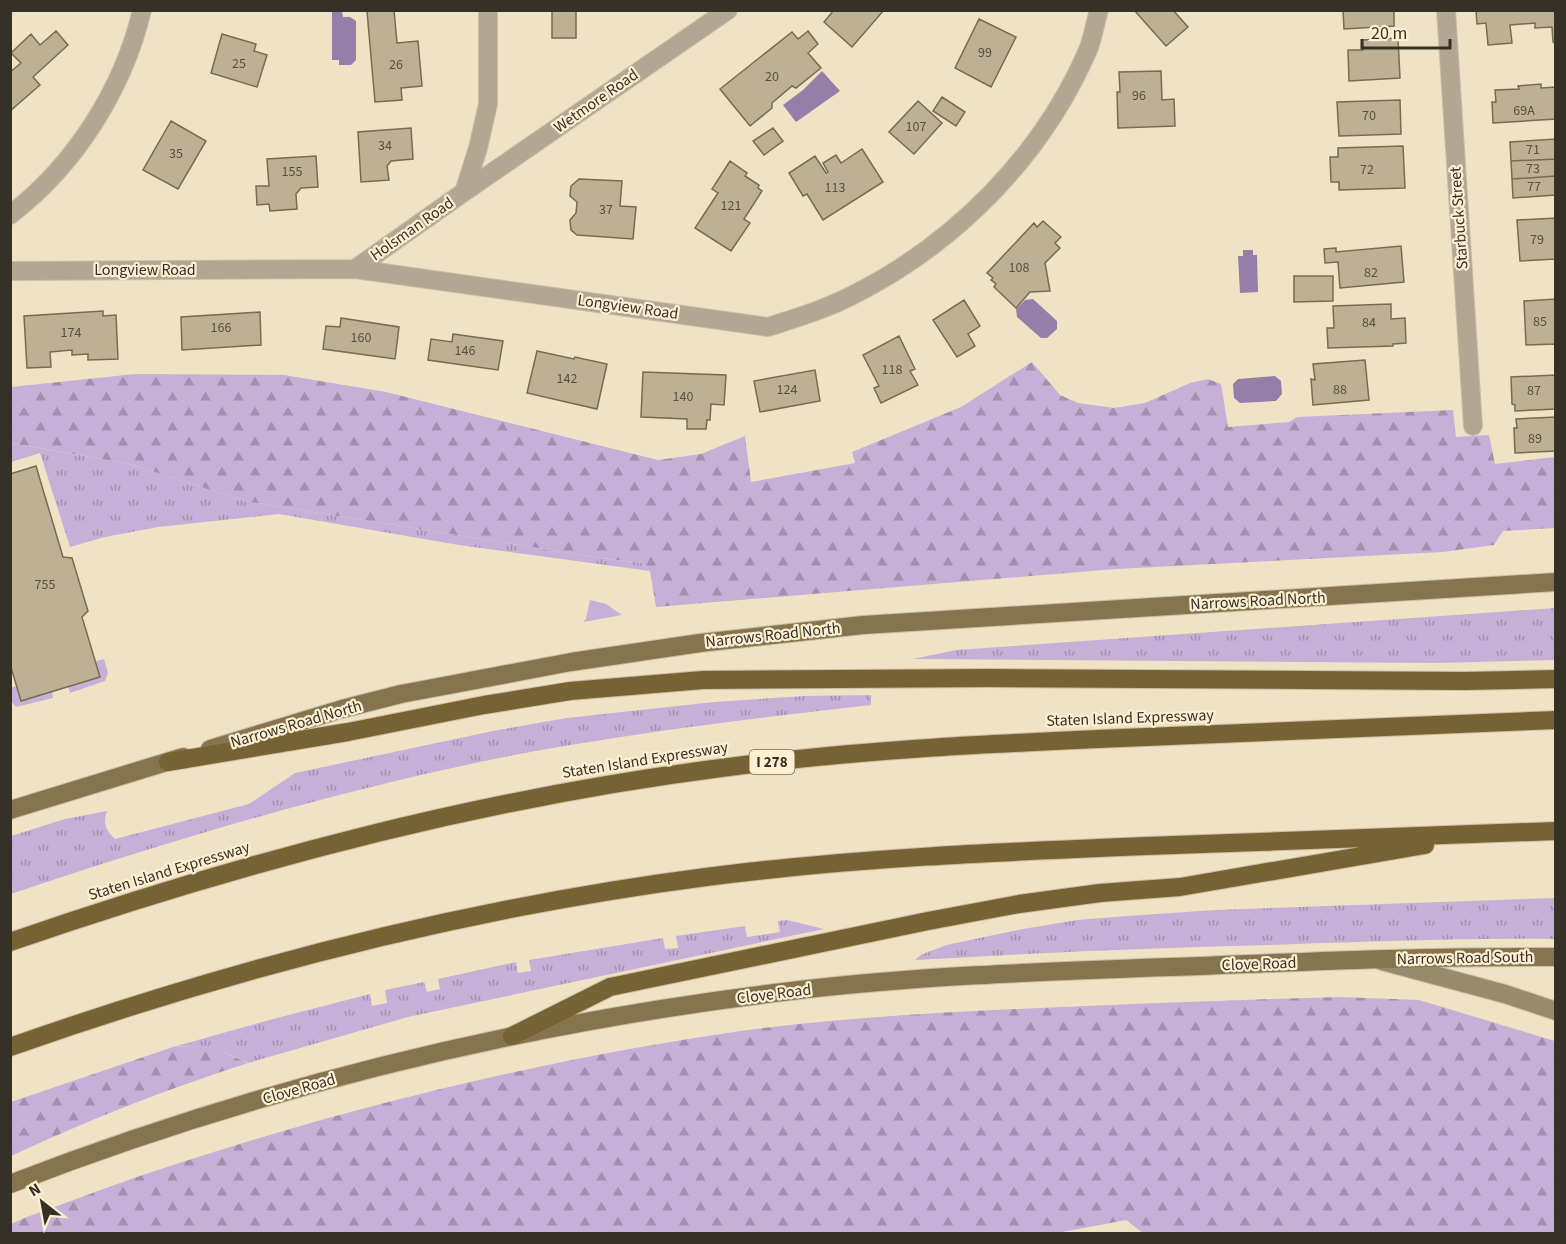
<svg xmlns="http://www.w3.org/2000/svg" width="1566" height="1244" font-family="'Source Sans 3',sans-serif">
<defs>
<pattern id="grass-tufts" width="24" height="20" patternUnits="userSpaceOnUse" patternTransform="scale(1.5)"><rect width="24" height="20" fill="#c6b0d8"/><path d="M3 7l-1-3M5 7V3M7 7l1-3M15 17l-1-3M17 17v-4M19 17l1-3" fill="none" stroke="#a290af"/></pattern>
<pattern id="forest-firs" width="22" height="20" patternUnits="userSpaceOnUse" patternTransform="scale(1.5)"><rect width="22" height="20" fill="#c6b0d8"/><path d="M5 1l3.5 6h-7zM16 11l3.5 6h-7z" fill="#a290af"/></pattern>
</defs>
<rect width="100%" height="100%" fill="#f0e2c5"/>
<path fill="url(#grass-tufts)" d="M10,443L130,464L244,501L601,558L642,563L650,571L459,545L279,514L158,527L105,537L70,547L40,453L11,462Z
M1555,608V660L1436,663L913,659L956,650Z
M871,695V705C747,719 622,734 499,758C333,792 171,840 11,894V836L65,819L107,811C103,824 105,829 115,839L249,804L295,773L493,731L567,718L714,702L805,696Z
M1555,898V939C1460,938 1365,942 1269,945C1151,948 1033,953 915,960C922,952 936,950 946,945L1023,929L1077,920L1127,916L1215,910Z
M787,920L824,929L408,1017L248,1063C219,1049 206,1045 173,1047L273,1019L370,994L372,1006L387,1003L385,990L424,982L427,992L440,989L438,979L516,962L518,973L531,971L529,960L663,938L665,949L678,948L676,936L745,926L747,937L780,932L778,921Z"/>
<path fill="url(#forest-firs)" d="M1032,362L1060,395L1078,403L1114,408L1145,403L1190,383L1208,379L1221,384L1228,427L1289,422L1297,417L1453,410L1456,437L1489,435L1495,464L1555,457V528L1503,531L1494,545L1443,552L1116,569L656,607L650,571L642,563L601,558L244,501L130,464L11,443V387L135,374L284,375L386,392L658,460L701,454L745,436L751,482L855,463L852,452L961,407Z
M1340,997L1419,1000L1555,1041V1233L1144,1234L1126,1220L1052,1234L11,1233V1224L27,1217C74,1200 120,1182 167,1167C359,1104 555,1057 755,1029C842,1018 930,1013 1017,1009C1125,1004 1232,1000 1340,997Z
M197,1046L216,1049L248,1063C167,1089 88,1120 11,1156V1102L173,1047Z"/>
<path fill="#c6b0d8" d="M590,600L606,604L622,615L583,622L586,619Z
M104,659L108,673L105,681L70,693L68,686L100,677L96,661Z
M17,686L52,692L53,698L16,707L11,701L10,688Z"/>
<path fill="#957ea8" d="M332,11H346L342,12L343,17H350L356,21V60L351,65H339V60H332Z
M822,71L840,91L796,122L783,105L803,90Z
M1243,250H1253V255H1257L1258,292L1240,293L1238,256H1243Z
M1033,299L1057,321V329L1047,338H1041L1017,317L1016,309L1025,300Z
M1275,376L1281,381L1282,394L1276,401L1240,403L1234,398L1233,384L1238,379Z"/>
<path fill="#beb095" stroke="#776b51" stroke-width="1.5" d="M394,10L397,43L418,41L422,86L401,88L402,100L375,102L367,11Z
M552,10H576V38H552Z
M834,10H884L852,47L824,22Z
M1134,10H1173L1188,27L1166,46Z
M1343,10H1394V26L1344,29Z
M1476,10H1556V45L1553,42L1552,27L1535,28V23L1510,25L1512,43L1488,45L1486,23L1477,24Z
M979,19L1016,37L991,87L955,68Z
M56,31L68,45L33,77L40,85L10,111V72L21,63L11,53L31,34L40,45Z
M808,31L818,44L808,53L821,68L796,88L792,86L772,103V108L750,126L720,89L792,32L798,39Z
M222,34L256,44L254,51L267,55L257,87L211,73Z
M1398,38L1400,78L1349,81L1348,50H1363L1362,40Z
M1161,71L1162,100L1174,99L1175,126L1118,128L1117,92H1120L1119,72Z
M1541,84V88L1556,87V119L1493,123L1492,102H1496L1495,90L1519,89L1518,86Z
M942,97L965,112L956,126L933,111Z
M1400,100L1401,134L1339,136L1337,102Z
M918,101L942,123L914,154L889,132Z
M171,121L206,141L178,189L143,170Z
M411,128L413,159L391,161L387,166L389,180L361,182L358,132Z
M773,128L783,141L764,155L753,141Z
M1556,139V159L1511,161L1510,142Z
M1403,146L1405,188L1339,190V182H1331L1330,157H1338V148Z
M862,149L883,182L823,220L807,194L803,196L789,173L815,156L826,173L828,172L823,163L836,155L841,163Z
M316,156L318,187L301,188L296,194L297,209L270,211L269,204L257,205L256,186H269L267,159Z
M1556,159V176L1512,179L1511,161Z
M730,161L747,173L745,176L759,185L758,188L762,191L744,219L750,223L731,251L695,228L718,193L712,189Z
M1556,176V195L1513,198L1512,179Z
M579,179L622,181L620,206L636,207L633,239L577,235L571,230L570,220L576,213L577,202L570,196L571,186Z
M1556,218V259L1520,261L1517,220Z
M1043,221L1061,237L1055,243L1060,248L1045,263L1050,291L1030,292L1016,308L994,287L996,284L991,280L993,278L987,273L1034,223L1037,227Z
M1401,246L1404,282L1340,288L1338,262L1325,263L1324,249L1336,248V252Z
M1294,276H1333V301L1294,302Z
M1556,299V344L1526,345L1524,301Z
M964,300L980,326L968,334L975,346L957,357L933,320Z
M1391,304V319L1405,318L1406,343L1393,344V346L1328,348L1327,328H1334L1333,306Z
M103,311V316L116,315L118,359L88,360V354L72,355V350L50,352L51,367L27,368L24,316Z
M260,312L261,345L182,350L181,317Z
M341,318L399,327L395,359L323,349L326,326L340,327Z
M453,334L503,341L498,370L428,360L431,339L452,342Z
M899,336L915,369L910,371L918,385L881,403L874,388L879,386L863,355Z
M537,351L574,359L575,357L607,364L597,409L527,393Z
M1365,360L1369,400L1313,405L1311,379L1315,380L1313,364Z
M815,370L820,401L760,412L754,381Z
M643,372L726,375L724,405L711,404L710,420H707L706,429H687V419L641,417Z
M1556,375V409L1515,411V405L1512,404L1511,377Z
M1556,417V451L1515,453L1514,428H1517L1516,419Z
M36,466L63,557L72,558L88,611L82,617L100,677L21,701L10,664V474Z"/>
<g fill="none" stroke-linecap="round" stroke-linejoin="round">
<defs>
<path id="street" d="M1446,10L1473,426
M464,192L728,10
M10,215C75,165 123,90 142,10
M355,269L464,192L478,148L488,104V10
M10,271L355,269L768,327C796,318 826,309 853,295C956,243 1042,156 1088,50C1093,38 1095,23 1099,10"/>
<path id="secondary" d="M1382,961L1505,994L1556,1011"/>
<path id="primary" d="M210,749L342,709L401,694L571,662L700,643L863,625L1556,582
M10,810L183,757
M10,1184C258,1088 519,1024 783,992C921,975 1061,971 1200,966C1319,961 1437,956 1556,957"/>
<path id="highway" d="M168,762L348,732L484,705L570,691L703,680L989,678L1464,681L1556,679
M10,942C242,862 478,799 721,768C862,749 1004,743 1146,737C1282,731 1419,726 1556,720
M512,1036L610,987L928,921L1019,904L1100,893L1180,887L1425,845
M10,1047C237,967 467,908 706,877C852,858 999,852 1146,846C1282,841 1419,836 1556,831"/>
</defs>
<use href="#street" stroke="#cbbfa5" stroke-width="20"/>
<use href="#secondary" stroke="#cbbfa5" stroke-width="20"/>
<use href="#primary" stroke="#cbbfa5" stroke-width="20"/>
<use href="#highway" stroke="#cbbfa5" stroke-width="20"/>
<use href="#street" stroke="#b1a793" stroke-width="18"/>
<use href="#secondary" stroke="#988a6b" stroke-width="18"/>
<use href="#primary" stroke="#86744e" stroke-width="18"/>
<use href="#highway" stroke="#776234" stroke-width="18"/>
</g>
<g text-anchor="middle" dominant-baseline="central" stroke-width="4.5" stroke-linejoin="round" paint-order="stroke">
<g font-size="14" fill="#585142">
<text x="985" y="53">99</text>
<text x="239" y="64">25</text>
<text x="396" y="65">26</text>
<text x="772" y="77">20</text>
<text x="1139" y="96">96</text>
<text x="1524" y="111">69A</text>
<text x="1369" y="116">70</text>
<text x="916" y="127">107</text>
<text x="385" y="146">34</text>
<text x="1533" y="150">71</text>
<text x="176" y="154">35</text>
<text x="1533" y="169">73</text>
<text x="1367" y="170">72</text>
<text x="292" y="172">155</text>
<text x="1534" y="187">77</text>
<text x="835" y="188">113</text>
<text x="731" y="206">121</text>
<text x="606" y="210">37</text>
<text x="1537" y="240">79</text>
<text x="1019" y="268">108</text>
<text x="1371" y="273">82</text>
<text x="1540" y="322">85</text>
<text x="1369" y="323">84</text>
<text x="221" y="328">166</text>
<text x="71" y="333">174</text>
<text x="361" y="338">160</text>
<text x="465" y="351">146</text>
<text x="892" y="370">118</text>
<text x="567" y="379">142</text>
<text x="787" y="390">124</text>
<text x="1340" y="390">88</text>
<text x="1534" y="391">87</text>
<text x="683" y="397">140</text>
<text x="1535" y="439">89</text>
<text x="45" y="585">755</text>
</g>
<rect fill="#feefd2" stroke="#726a5a" stroke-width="1.5" x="749.5" y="750" width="45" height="24" rx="4.5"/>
<g font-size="15" font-weight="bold" fill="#363126">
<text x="772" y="762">I 278</text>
</g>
<g font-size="16" fill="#363126" stroke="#feefd2">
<text transform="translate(596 101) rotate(-35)">Wetmore Road</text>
<text transform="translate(1459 218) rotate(-94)">Starbuck Street</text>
<text transform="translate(412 229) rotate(-35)">Holsman Road</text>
<text x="145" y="270">Longview Road</text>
<text transform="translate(628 307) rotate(8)">Longview Road</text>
<text transform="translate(1258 601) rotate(-3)">Narrows Road North</text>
<text transform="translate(773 635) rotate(-6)">Narrows Road North</text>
<text transform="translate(1130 718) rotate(-2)">Staten Island Expressway</text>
<text transform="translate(296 724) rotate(-16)">Narrows Road North</text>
<text transform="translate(645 760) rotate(-9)">Staten Island Expressway</text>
<text transform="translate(169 871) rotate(-17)">Staten Island Expressway</text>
<text transform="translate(1465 958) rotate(-1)">Narrows Road South</text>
<text transform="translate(1259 964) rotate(-2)">Clove Road</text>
<text transform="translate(774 994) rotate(-7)">Clove Road</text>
<text transform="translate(299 1089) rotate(-16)">Clove Road</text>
</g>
</g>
<rect width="1566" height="1244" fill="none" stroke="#363126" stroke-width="24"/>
<g transform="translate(42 1202) rotate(329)" stroke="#feefd2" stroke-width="4.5" paint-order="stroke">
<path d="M0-4.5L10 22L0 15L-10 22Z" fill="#363126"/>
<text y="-9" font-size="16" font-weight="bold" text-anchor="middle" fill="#363126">N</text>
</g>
<path d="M1362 39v9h88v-9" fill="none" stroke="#363126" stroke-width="3"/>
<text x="1371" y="39" font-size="18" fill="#363126" stroke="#feefd2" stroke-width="4.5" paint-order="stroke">20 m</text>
</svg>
